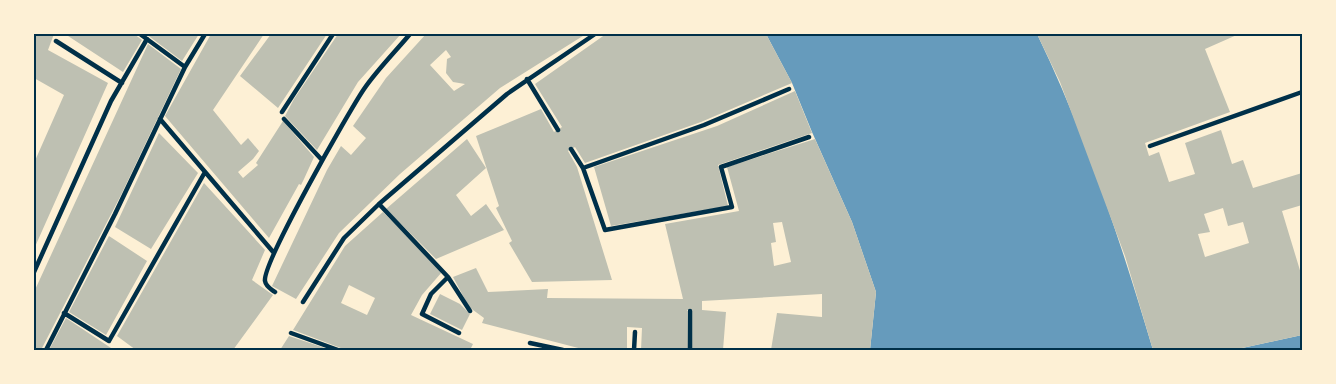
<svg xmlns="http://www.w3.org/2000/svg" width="1336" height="384" font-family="'Crimson Pro',serif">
<rect width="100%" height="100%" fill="#fdf0d5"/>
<path fill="#669bbc" d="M766,34H1037C1086,135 1121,243 1153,350H870L876,292L852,222L812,132L792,83Z
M1302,335V350H1233Z"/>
<path fill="#bec0b2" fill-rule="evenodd" d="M34,34H54L48,50L108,83L34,249V163L64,95L34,78Z
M65,34H134L142,40L123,72Z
M146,34H199L182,61Z
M211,34H264L213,110L241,145L248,138L259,151L253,159L238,172L243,178L258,165L256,163L283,121L314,157L304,179L301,185L299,184L269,238L165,116Z
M271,34H327L278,108L240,76Z
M338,34H401L358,82L317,150L285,116L294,99Z
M426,34H586L500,88L400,174L339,233L296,299L272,286L327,170L341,146L351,155L366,138L353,126L386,78ZM446,50L451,57L447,59L446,73L453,82L465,84L454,91L430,65Z
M606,34H766L792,83L701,122L585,163L575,147L568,151L577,167L612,280L532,282L509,243L512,241L496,208L499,206L476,136L541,109L554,132L562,127L535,84Z
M1037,34H1239L1205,49L1230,112L1145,143L1149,156L1159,152L1169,182L1195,174L1185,143L1221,130L1232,164L1243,160L1253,188L1302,173V205L1282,211L1302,277V335L1233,350H1153L1125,256L1060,82ZM1223,208L1228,226L1243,222L1249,243L1205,257L1198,234L1210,232L1204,214Z
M148,44L181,69L121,195L41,350H34V292Z
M795,91L812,133L718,165L728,206L611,226L594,167L717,126Z
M159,133L198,173L151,249L115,227Z
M467,139L486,168L456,195L471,216L486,204L504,230L436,259L386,209Z
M815,139L852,222L876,292L870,350H771L777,313L822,317V294L702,301V310L726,312L723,350H691L692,310H687L688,350H641L642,328L627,327V350H586L482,323L484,318L469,307L453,277L476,268L488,292L548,289L547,298L683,299L665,224L739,211L727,167ZM782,222L791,262L774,266L771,243L776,242L773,223Z
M204,183L265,250L252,280L273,295L233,350H136L117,336Z
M383,212L442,272L422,295L411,315L473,344L470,350H346L293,330L345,246ZM349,285L375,298L367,315L341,303Z
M109,236L147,261L106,335L69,312Z
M440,294L460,304L470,314L462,330L430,314Z
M66,318L111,348L109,350H49Z
M289,336L322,347L329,350H280Z"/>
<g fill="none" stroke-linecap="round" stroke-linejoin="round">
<path stroke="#003049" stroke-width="4.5" d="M140,34L185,67
M56,41L122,83
M527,79L558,130
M282,112L333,34
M160,119L274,253
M284,119L322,160
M1150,146L1302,92
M571,149L583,168L605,230L732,207L721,167L809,137
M583,168L704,125L789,89
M379,204L448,277L431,294L422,314L459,333
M34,272L111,101L147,39
M448,277L470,311
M275,292C271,289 266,287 265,281C262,264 349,111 364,89C377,70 395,52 410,34
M303,302L344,238L379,204L507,94L595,34
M64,313L109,341L205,172
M291,333L338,350
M530,343L563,350
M46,350L115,214L185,67L205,34
M634,350L635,332
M690,350V311"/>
</g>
<rect width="1336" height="384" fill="none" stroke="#fdf0d5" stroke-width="70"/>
<rect x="35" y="35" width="1266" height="314" fill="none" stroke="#003049" stroke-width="2"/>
</svg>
